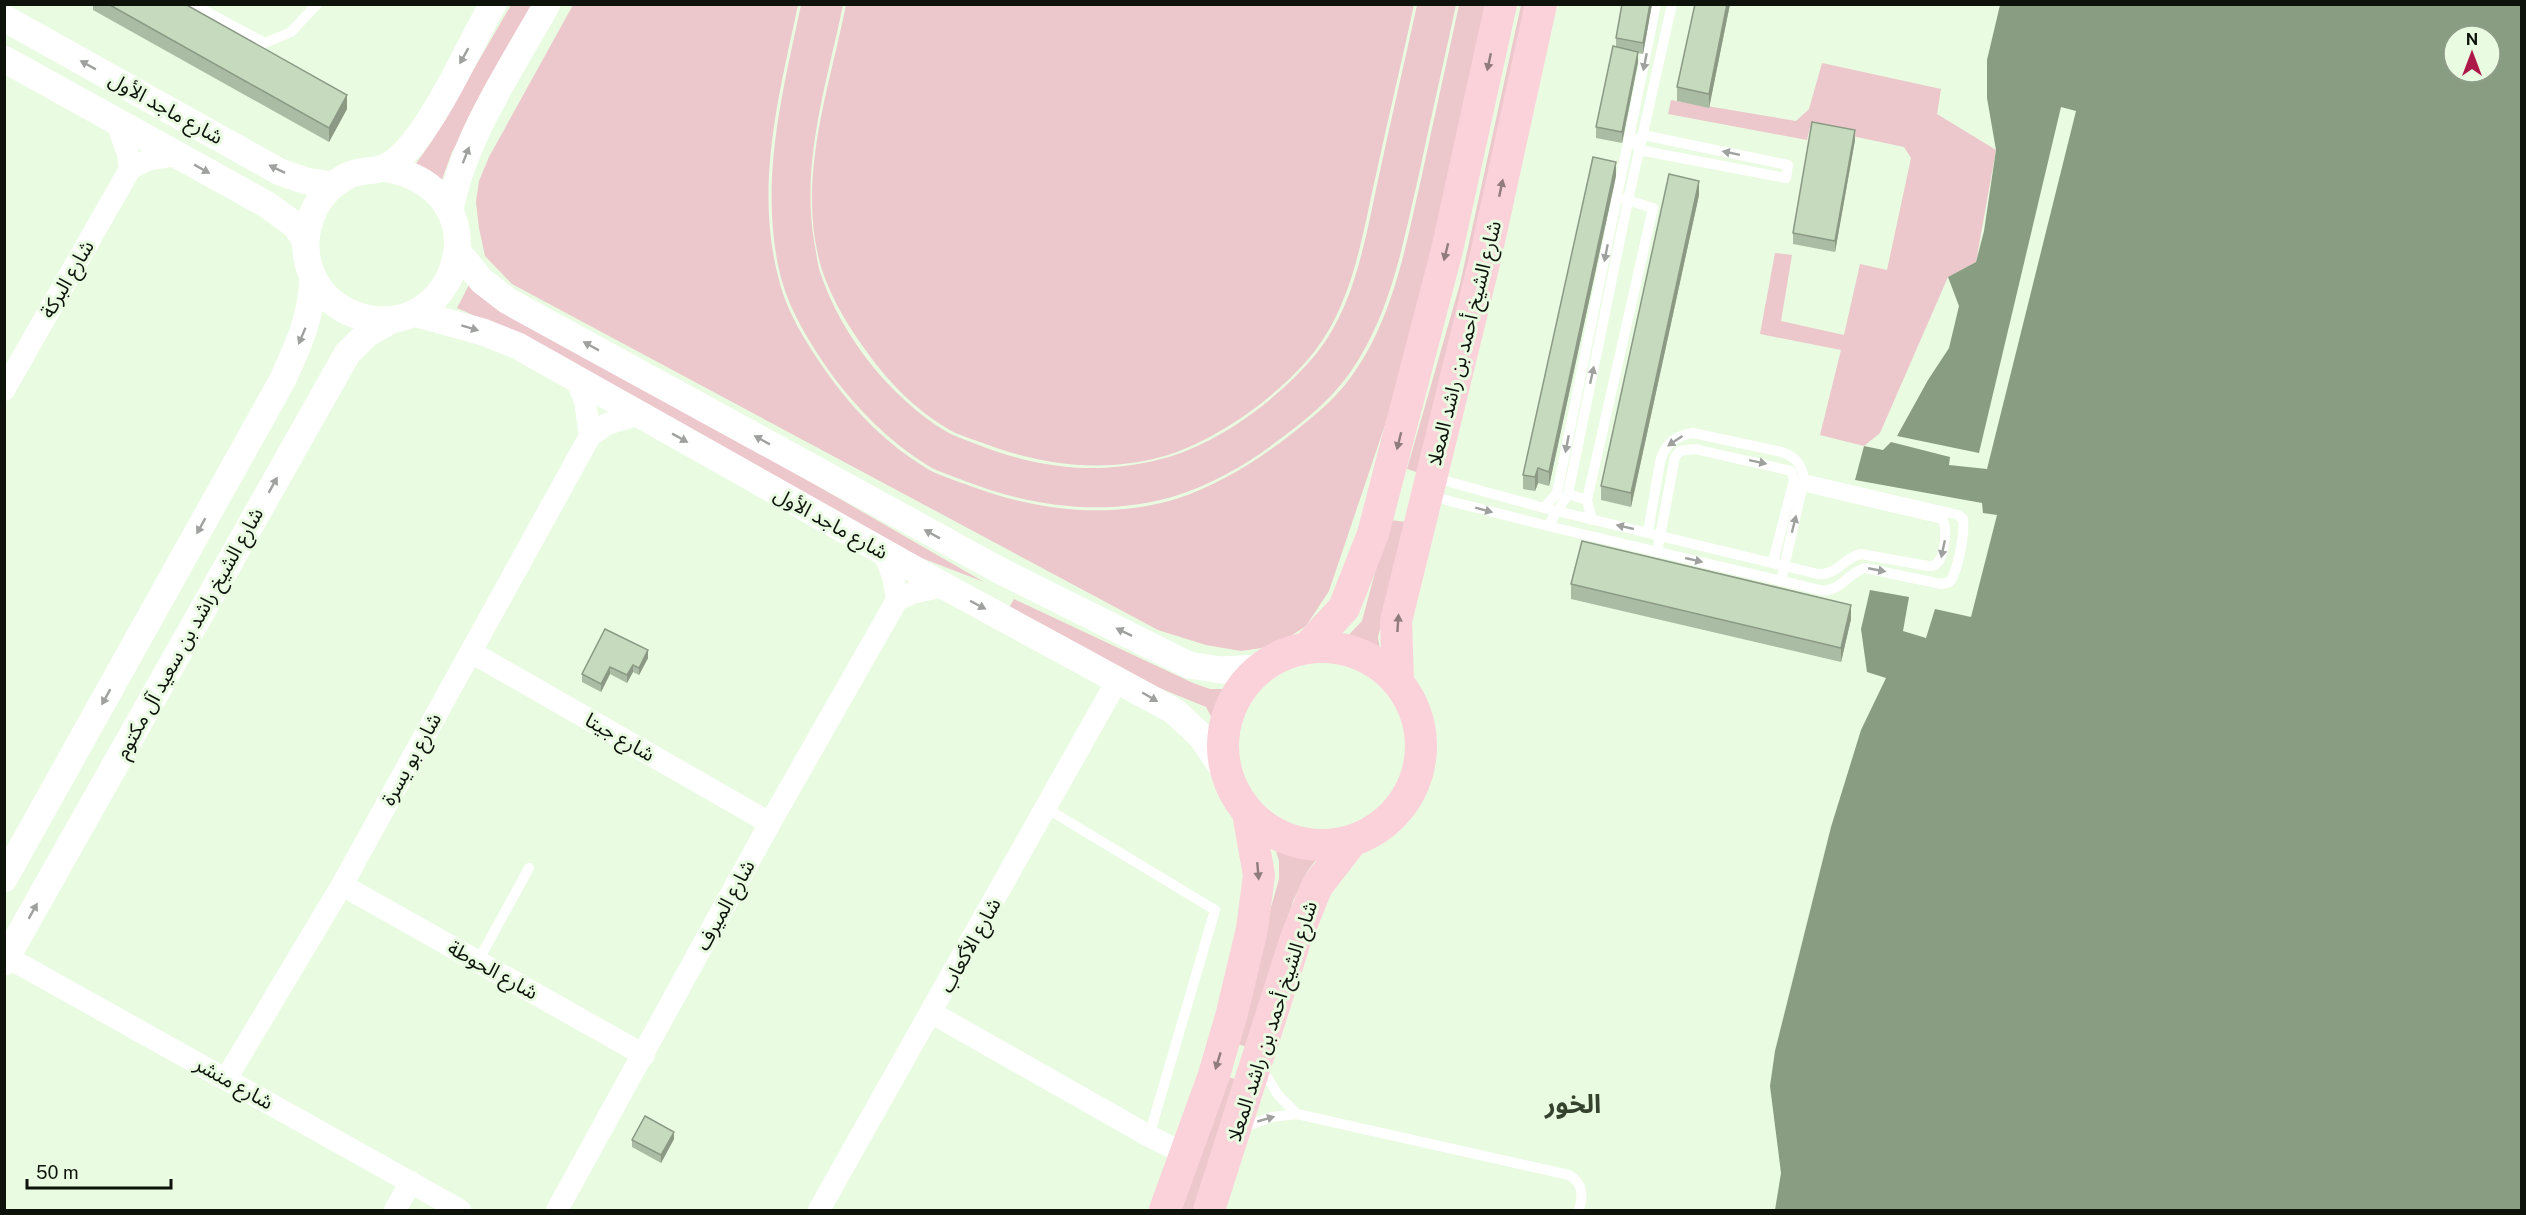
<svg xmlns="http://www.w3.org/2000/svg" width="2526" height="1215" font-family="'Public Sans','Noto Sans Arabic',sans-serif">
<rect width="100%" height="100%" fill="#e9fbe1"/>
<path fill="#ecc7cc" d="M511,5H535L452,152L441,182L413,168L432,141Z
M573,5H798C779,95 754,188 779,280C788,316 809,347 830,377C856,413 888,445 926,468C937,475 952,479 965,484C1031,510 1106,520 1176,499C1216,486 1252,464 1285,439C1308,421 1334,401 1351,377C1394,318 1406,244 1422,175C1434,118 1447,61 1459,5H1494L1444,250L1329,591L1306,626L1275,646L1241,651L1206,645L1158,630L512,284L485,256L479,228L476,202L479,181L489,157Z
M801,5H843C827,83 801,160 814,241C816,251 817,262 820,272C841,335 889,397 947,432C956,437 967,440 976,444C1036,468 1097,476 1161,459C1217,445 1280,398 1316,354C1357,303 1366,233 1380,171C1392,115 1405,60 1417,5H1456C1444,61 1431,117 1419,174C1403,243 1391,315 1349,374C1332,398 1307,419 1284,436C1251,462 1215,483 1175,496C1106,517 1031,507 965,481C953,476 938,472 927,465C890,442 858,410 832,375C811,345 791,314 781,278C758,186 782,95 801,5Z
M846,5H1414C1402,60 1389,115 1377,170C1363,231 1354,301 1314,352C1279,396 1215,442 1161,457C1101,473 1040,465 983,443C972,439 958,435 948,429C916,410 888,382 867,352C848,326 832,300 822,270C795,183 829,90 846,5Z
M1521,5H1539L1423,474L1407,469L1460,284Z
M1822,63L1941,89L1937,114L1996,150L1976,262L1948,277L1880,433L1864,446L1820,435L1841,350L1760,334L1775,253L1792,255L1781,321L1844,335L1860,264L1887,270L1911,158L1904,147L1810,127L1807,140L1668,114L1671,100L1796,121L1809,109Z
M469,285L984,582L901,550L537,343L457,308Z
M1389,520L1407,522L1378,637L1381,658L1356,644L1342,642L1362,621Z
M1014,599L1193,683L1210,689H1230L1214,722L1206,707L1091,660L1006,613Z
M1274,845C1289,853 1301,857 1318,857L1307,872L1293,901L1253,1048L1233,1043L1279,879V861Z
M1224,1076L1239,1080L1196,1210H1178Z"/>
<path fill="#899d82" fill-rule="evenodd" d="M2000,5H2521V1210H1775L1781,1173L1770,1086L1775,1051L1831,827L1861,730L1886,678L1867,672L1861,629L1870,590L1909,597L1903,631L1926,638L1935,609L1971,617L1997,515L1983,513L1982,503L1855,480L1864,446L1883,450L1891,442L1950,457L1949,465L1987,469L2076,111L2061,107L1979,453L1897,436L1928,380L1949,348L1959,306L1948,277L1976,262L1984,231L1996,150L1987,98V60ZM2454,36H2490V72H2454Z"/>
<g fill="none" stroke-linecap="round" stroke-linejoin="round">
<path stroke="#fff" stroke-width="10" d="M192,4L265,43L291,32L317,4
M1636,144L1639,150L1786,178L1788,165L1643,135L1638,139
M1435,478L1544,508L1818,574C1837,576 1844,557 1861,554L1928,566C1932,566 1934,566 1937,563C1945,556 1948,527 1942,519L1793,484
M1568,494L1628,200L1672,4
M1430,496L1548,526L1820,590C1840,593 1847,573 1865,568L1941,584L1950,582C1958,570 1965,533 1963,519L1958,515L1804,479
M1544,508L1557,493L1656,4
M1592,520L1587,500L1653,208L1624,199
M1548,526L1568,494L1587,500
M1648,532L1660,462C1665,444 1674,436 1693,433L1782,452C1796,457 1802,465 1804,479L1781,581
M1657,552L1675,457L1680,451L1695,449L1791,471L1794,480L1773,562
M1046,808L1215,910L1149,1136
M478,961L529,868
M1261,1067L1278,1095L1297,1114
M1242,1128L1272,1117L1297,1114L1569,1175C1584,1184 1583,1196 1579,1210"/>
<path stroke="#fff" stroke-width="22" d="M116,120L128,154L130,169
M577,381L585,401L590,436
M4,390L130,169L150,159L177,155
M884,553L893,576L897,600
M471,652L770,823
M342,885L644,1055
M7,957L460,1210
M932,1013L1149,1136L1185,1154
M226,1079L342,885L590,436L607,424L638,415
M395,1210L411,1182
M557,1210L770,823L897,600L912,593L944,586
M819,1210L1118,679"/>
<path stroke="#fff" stroke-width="27" d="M4,18L280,172L306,181L333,185
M4,59L266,204L295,225L305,240
M383,168C510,189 456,350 356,315C338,309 321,295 313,277C296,240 311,195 347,176C359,170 371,172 383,168C395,164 406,152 414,142C444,104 468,48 493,4
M450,211C463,138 511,69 547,4
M458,252L482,281L508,301L999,570L1189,665L1221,670L1259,668
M414,313L483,332L518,346L944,586L1174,711L1201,736L1224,770
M4,879L282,381C298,346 311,319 313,279
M4,962L347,354L367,334L391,320"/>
<path stroke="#fbd1da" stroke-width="32" d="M1308,647L1344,608L1373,534L1447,250L1501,4
M1223 746a99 99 0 1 1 198 0a99 99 0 1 1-198 0Z
M1398,681L1396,621L1485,259L1541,4
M1165,1210L1214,1075L1232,1013L1252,929L1259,875L1248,813
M1209,1210L1296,938L1317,886L1352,841"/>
</g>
<path fill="#aabca3" d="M93,4H185L347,109L329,142L93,10Z
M1652,4L1643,54L1638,53V62L1622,143L1596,138V127L1616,47V38Z
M1730,4L1709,108L1677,101V87Z
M1855,140L1835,252L1793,244V233Z
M1616,176L1549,486L1538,483L1535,491L1523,489V475Z
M1699,195L1631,507L1601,500V486Z
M1571,584L1851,619L1841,662L1571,599Z
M648,658L639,675L633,672L627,683L610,674L601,692L582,682V674Z
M674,1139L661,1163L632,1147V1140Z"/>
<path fill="#8b9985" d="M1650,4H1652L1643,54V43Z
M1727,4H1730L1709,108V94Z
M1638,52V62L1622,143V132Z
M347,95V109L329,142V128Z
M1855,130V140L1835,252V241Z
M1616,162V176L1549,486V472Z
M1699,181V195L1631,507V493Z
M1538,468V483L1535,491V477Z
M1851,605V619L1841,662V648Z
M648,650V658L639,675V668Z
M633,665V672L627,683V675Z
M610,667V674L601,692V684Z
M674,1132V1139L661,1163V1155Z"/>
<path fill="#c6dbbe" stroke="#8b9985" stroke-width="1.5" d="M108,4H185L347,95L329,128Z
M1622,4H1650L1643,43L1616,38Z
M1695,4H1727L1709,94L1677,87Z
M1613,46L1638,52L1622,132L1596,127Z
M1812,122L1855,130L1835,241L1793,233Z
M1593,157L1616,162L1549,472L1538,468L1535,477L1523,475Z
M1669,174L1699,181L1631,493L1601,486Z
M1582,541L1851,605L1841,648L1571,584Z
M605,629L648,650L639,668L633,665L627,675L610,667L601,684L582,674Z
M645,1116L674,1132L661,1155L632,1140Z"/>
<defs><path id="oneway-solid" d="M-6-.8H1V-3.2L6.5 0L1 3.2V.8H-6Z" transform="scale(1.5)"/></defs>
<g fill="#9ea19d">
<use href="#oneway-solid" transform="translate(464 56) rotate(119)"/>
<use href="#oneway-solid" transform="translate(1645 62) rotate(101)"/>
<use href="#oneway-solid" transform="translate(88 65) rotate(-151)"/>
<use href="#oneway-solid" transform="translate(1731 153) rotate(-168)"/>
<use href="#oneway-solid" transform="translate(466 155) rotate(-69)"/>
<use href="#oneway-solid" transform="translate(202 169) rotate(29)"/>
<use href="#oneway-solid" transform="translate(277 169) rotate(-154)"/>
<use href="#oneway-solid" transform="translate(1606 253) rotate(101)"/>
<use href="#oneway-solid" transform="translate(470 328) rotate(17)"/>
<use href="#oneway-solid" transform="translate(302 336) rotate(113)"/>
<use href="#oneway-solid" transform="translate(591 346) rotate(-151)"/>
<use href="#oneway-solid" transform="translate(1592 375) rotate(-78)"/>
<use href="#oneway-solid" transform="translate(680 438) rotate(29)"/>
<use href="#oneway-solid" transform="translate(762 440) rotate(-151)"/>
<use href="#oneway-solid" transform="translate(1675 441) rotate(146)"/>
<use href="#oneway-solid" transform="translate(1567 444) rotate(101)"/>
<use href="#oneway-solid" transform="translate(1758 462) rotate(12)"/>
<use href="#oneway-solid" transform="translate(273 485) rotate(-61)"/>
<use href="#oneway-solid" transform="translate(1484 510) rotate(15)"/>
<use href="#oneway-solid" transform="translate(1794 524) rotate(-76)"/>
<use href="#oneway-solid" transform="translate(201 526) rotate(119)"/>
<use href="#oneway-solid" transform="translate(1625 527) rotate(-167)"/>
<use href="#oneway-solid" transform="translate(932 534) rotate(-151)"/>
<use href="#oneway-solid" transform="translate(1943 549) rotate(102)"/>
<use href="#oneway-solid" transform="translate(1694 560) rotate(13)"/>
<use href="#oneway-solid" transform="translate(1877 570) rotate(11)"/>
<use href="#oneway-solid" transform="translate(978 605) rotate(28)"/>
<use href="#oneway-solid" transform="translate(1124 632) rotate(-154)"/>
<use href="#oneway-solid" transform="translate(106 697) rotate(119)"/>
<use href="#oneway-solid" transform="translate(1150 697) rotate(30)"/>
<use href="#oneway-solid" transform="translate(33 911) rotate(-61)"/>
<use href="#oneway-solid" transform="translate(1266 1119) rotate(-16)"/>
</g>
<g fill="#907c7d">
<use href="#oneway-solid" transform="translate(1489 62) rotate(102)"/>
<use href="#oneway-solid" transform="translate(1501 188) rotate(-78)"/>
<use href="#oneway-solid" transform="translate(1446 252) rotate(104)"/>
<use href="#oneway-solid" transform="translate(1399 441) rotate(104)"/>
<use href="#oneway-solid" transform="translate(1398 623) rotate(-86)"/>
<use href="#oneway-solid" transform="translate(1258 871) rotate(85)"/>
<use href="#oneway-solid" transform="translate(1218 1061) rotate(107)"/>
</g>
<g text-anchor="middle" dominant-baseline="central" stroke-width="6" stroke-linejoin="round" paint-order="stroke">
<g font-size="20" fill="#0d130b" stroke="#e9fbe1">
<text transform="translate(166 108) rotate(29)">شارع ماجد الأول</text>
<text transform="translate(67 279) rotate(-60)">شارع البركة</text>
<text transform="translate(1464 343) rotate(-76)">شارع الشيخ أحمد بن راشد المعلا</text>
<text transform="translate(831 523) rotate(29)">شارع ماجد الأول</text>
<text transform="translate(189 633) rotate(-61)">شارع الشيخ راشد بن سعيد آل مكتوم</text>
<text transform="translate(620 737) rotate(30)">شارع جيتا</text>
<text transform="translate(411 759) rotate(-61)">شارع بو يسرة</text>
<text transform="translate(725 905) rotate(-61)">شارع الميرف</text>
<text transform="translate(970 945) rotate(-61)">شارع الأكعاب</text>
<text transform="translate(493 970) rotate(29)">شارع الحوطة</text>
<text transform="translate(1272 1021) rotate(-72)">شارع الشيخ أحمد بن راشد المعلا</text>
<text transform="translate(234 1083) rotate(29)">شارع منشر</text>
</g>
<g font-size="26" font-weight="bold" fill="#34422e" stroke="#e9fbe1">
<text x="1573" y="1103">الخور</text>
</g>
</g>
<rect width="2526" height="1215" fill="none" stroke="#0d130b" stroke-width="12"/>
<g transform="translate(2472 54)"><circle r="28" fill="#e9fbe1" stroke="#919e8b" stroke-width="1.5"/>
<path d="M0-4.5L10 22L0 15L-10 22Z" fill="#ad1948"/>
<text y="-9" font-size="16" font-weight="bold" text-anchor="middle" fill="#0d130b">N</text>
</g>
<path d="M27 1179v9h144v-9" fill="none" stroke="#0d130b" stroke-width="3"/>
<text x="36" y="1179" font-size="18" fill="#0d130b" stroke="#e9fbe1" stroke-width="4.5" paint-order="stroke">50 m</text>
</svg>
